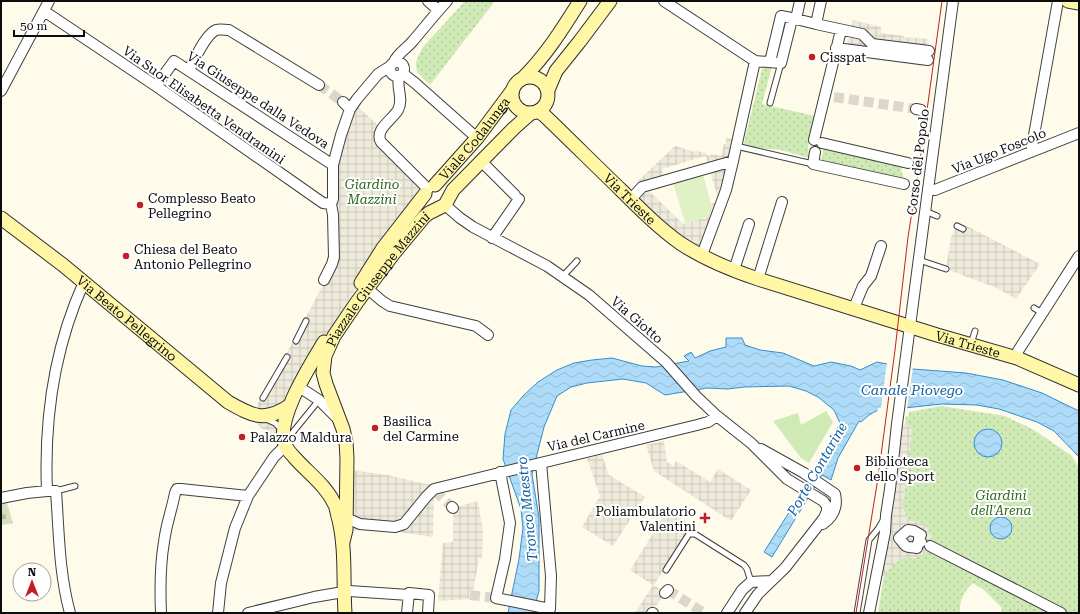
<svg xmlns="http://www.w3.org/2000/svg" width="1080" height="614" font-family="'Roboto Serif',serif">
<defs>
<pattern id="cemetery-stones" width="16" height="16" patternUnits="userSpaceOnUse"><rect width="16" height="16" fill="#d4e1bc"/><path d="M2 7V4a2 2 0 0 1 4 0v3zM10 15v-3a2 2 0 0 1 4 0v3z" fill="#b5c0a0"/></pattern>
<pattern id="park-dots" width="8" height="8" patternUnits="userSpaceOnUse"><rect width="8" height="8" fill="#cfeab4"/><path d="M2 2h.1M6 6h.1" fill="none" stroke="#b1c89a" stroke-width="1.8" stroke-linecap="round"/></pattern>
<pattern id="plaza-grid" width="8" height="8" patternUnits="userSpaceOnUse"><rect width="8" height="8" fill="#eeeadb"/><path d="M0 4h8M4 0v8" fill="none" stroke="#cbc8bb"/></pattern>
<pattern id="water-waves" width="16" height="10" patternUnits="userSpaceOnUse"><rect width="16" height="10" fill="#aedbf8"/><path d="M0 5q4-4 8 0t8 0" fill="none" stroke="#94bbd3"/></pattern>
</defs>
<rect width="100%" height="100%" fill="#fffbeb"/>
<path fill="#cfeab4" d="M826,411L833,422L809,463L801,458L773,421L798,413L801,425Z"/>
<path fill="url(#cemetery-stones)" d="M6,500L13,523L1,525V501Z"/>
<path fill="url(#park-dots)" d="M465,1H495L430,85L417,72L416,63L418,57L423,47Z
M763,65L772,66L762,104L815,116L808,146L809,158L781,150L747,147L744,143Z
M824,146L904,164C898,171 904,174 904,182L821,163Z
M941,406L1005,416L1034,430L1072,456L1079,468V613H1001L1002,608L984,590L973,583C964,591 959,601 960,613H878L884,576L892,565L897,561L905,557L916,558L931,537C927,526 920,520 909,521L901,505L904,498L910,426L905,425L906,416L908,417L909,412Z"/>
<path fill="#e1f1c6" d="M703,174L714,215L685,223L673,183Z"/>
<path fill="url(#plaza-grid)" d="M853,20L881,27V33L904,36V37L909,38L910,37L928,39L923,66L844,55Z
M354,103L382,129L379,134L428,189L350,297L308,369L284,435L276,440L254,422L258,402L294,340L324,283L332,264L333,165Z
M726,137L734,140L729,157L708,163L705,156L662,169L663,176L636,183L675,146L695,152L696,151L706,153V155L710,156L711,154L721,156L724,144H726Z
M736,165L732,184L733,185L723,208L707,251L687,241L663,222L638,197L647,189L683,224L714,215L711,204L719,201L710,172Z
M965,225L1040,264L1016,299L997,288L946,269L951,237L955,229L961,233Z
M905,425L910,426L912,430L904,498L901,505L909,521L919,522L924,524L929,530L931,541L926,552L921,556L911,558L905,557L892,565L884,576H881L900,456L901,426Z
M664,441L667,462L673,466L676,461L710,482L718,469L751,490L731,521L654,471L646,445Z
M602,455L609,475L645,497L613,546L582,527L600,496L587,458Z
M352,470L387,475L426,484L439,486L434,491L433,537L392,531L351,530Z
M478,501L483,532L482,559L479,558L473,592H470L469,599L438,601L443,543L453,542V508Z
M668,510L692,525L654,585L665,593L651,613H635L653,585L630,570Z"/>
<path fill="url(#water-waves)" stroke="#328fd2" d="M726,338H742L745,345L760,350L783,353L814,366L831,362L851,366L860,370L877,362L913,369L966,373L1003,380L1042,393L1079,411V457L1054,431L1037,422L999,409L977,405L942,404L876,411L869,415L861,422L859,421L838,458L831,480L822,475L772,557L764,552L800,495L840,423L834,410L818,397L806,391L789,386L744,387L728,389L707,388L665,395L646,383L623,379L587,383L571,387L557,396L544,427L532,474L539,518V591L533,613H508L519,559L523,528L521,509L503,459L505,434L511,410L523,396L538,382L557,370L574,363L592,360L612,358L642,366L656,367L689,361L684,356L691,352L695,358L710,351L726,347Z
M974 443a14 14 0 1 1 28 0a14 14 0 1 1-28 0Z
M990 528a11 11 0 1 1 22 0a11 11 0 1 1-22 0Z"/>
<path fill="#fffbeb" d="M887,362L913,367L907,409L877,413L878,408H881Z"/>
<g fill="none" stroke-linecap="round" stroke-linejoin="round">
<path stroke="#dbd7ca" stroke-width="10" stroke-dasharray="10 5" stroke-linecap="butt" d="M319,85L343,102
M834,97L916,109
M435,491L452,507
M668,590L704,613
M470,595L496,598"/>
<defs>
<path id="lane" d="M770,103L781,63
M736,146L813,164
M925,211L937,216
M957,226L963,229
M919,260L946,269
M563,276L577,261
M1034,308L1042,313
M296,341L306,321
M971,344L975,331
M263,398L287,357
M266,419L275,423L282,430
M284,438L289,437L319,400
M56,491L75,486
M666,570L689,534H695L744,565L747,569L751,582
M857,613L869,540L878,529L884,519"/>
<path id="street" d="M428,1L438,10
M664,1L755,61L781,63L792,19
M800,1L796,19L816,24L821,1
M44,11L156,86L323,203L331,204
M816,24L862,34L872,44L929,51
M836,48L928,60
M390 69a7 7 0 1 1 14 0a7 7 0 1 1-14 0Z
M394,62C397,54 406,49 412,42C424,28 435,14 447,1
M770,62L781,16L796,19
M189,70C195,59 205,35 216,30C220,29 225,30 229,30L319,85
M401,75L406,76L415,83L477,138
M399,76C396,88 404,99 398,110C392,120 374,130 381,142L428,189
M156,86L174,61L333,165
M1,91L49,1
M343,102L350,109
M916,109L921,110
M814,140L841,30
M822,143L908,163
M815,152L813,164L904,184
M1031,152L1058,1
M482,162L515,195
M928,189L935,190L945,186L1079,133
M631,199L642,187L733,161L755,61
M445,205L460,218L473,227L547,266L589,295L666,362L696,396L717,416L751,443L787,479L823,501L827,506V511L824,518L785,568L758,594L745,613
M492,238L519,199
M702,255L726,190L733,161
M734,270L749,224
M758,279L782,202
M324,280L332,264L334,257L333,215L331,204L333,199V165L341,135L350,109L357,99L378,74L389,67
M362,284L382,301L390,306L476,326L488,335
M854,308L863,286L871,276L881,246
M1017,358L1018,351L1079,256
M299,387L319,400L338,419
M761,449L804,473L835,494C838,507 834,516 823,524
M500,472L510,523L505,559L496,598L550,609L551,576L541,463
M1,498L27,493L47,491
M452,507L453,508
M342,515L346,518L360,524L395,527L404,524L426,497L434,489L697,425L708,422L717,416
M908,530L914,531L921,535L919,538L921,542L918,543L917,548C904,546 908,549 899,538Z
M930,546L1061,613
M665,593L668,590
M70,613C59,573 59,532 56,491H47C44,419 54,348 84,282
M161,613C160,589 160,565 164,542C166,525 172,509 175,493L177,489H181L248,496
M218,613L221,583L235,528L248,496L274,457L286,445
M248,613L314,597L349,591L409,595
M407,613L409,593L429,595L428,613
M652,613H653
M727,613L742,590L751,582L770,581
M869,613L885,532L886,515L890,489L897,424L953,1"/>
<g id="secondary">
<path d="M1068,1L1079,3"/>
<circle cx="530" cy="95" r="18"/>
<path d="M524,77C547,54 563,28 580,1"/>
<path d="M548,90L556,71L580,41L610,1"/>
<path id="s1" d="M538,111L545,116C571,141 596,166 621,190C640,209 659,228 680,243C704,259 731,270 758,279L937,335L1017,358L1079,385"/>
<path id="s2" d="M435,185L477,138L512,91"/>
<path id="s3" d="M1,218L63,265L228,402C251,415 264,423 289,406"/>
<path d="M361,283L383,248L425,194"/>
<path d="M324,342C311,364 275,419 285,445C287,449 291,454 294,457C308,473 326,485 335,505C337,509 337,515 339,520C346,550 343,582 345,613"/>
<path id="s4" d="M343,542L346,530L347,458L346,442L343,429L326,384L323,373L325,356L334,336L357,302L394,253L424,217L429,213L445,205L453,190L514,128L531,113"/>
</g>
</defs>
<use href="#lane" stroke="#3f3f3f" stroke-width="7"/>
<use href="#street" stroke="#3f3f3f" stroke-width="12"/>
<use href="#secondary" stroke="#2e2e2e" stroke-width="15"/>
<use href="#lane" stroke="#fff" stroke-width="5"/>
<use href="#street" stroke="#fff" stroke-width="10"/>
<use href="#secondary" stroke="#fff7a6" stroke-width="13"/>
<path stroke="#c11f24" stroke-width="1" d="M856,613L878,478L895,350L908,237L920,161L942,1"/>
</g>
<g fill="#c11f24" stroke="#fff" stroke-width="1.5">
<circle cx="812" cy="57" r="4"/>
<circle cx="140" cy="205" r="4"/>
<circle cx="126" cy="256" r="4"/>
<circle cx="375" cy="428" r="4"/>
<circle cx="242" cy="437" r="4"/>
<circle cx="857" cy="468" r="4"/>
<path d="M703 512h4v4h4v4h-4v4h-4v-4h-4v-4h4z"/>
</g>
<g text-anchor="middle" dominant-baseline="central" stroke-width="4" stroke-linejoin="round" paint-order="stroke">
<g font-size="13" fill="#0c0c0c" stroke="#fff" text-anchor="start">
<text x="820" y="57">Cisspat</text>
<text x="148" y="198">Complesso Beato<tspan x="148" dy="15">Pellegrino</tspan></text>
<text x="134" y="249">Chiesa del Beato<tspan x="134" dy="15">Antonio Pellegrino</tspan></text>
<text x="383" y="421">Basilica<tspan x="383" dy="15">del Carmine</tspan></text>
<text x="250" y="437">Palazzo Maldura</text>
<text x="865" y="461">Biblioteca<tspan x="865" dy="15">dello Sport</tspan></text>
<text x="696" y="511" text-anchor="end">Poliambulatorio<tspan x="696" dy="15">Valentini</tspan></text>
</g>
<g font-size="13" fill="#0c0c0c" stroke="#fff">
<text transform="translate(258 100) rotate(33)">Via Giuseppe dalla Vedova</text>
<text transform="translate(204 105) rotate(35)">Via Suor Elisabetta Vendramini</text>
<text stroke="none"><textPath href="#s2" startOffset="61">Viale Codalunga</textPath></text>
<text transform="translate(999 151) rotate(-22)">Via Ugo Foscolo</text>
<text transform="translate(918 162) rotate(-83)">Corso del Popolo</text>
<text stroke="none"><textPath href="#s1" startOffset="127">Via Trieste</textPath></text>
<text stroke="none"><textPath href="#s4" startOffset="284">Piazzale Giuseppe Mazzini</textPath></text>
<text stroke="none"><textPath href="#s3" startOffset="161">Via Beato Pellegrino</textPath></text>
<text transform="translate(637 320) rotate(41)">Via Giotto</text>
<text stroke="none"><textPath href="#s1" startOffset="500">Via Trieste</textPath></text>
<text transform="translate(596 436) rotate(-13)">Via del Carmine</text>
</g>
<g font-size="13" font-style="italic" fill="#29661a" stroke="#fff">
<text x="372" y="184">Giardino<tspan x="372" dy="15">Mazzini</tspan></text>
<text x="1001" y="495">Giardini<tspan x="1001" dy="15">dell'Arena</tspan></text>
</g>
<g font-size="14" font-style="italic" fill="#1160a2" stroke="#fff">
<text x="912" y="390">Canale Piovego</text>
<text transform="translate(817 469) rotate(-60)">Porte Contarine</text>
<text transform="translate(527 509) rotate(-96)">Tronco Maestro</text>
</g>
</g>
<rect width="1080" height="614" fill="none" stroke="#0c0c0c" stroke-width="4"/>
<g transform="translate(32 582)"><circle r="19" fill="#ffffff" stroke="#9e9e9e"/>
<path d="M0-3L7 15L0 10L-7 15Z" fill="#c11f24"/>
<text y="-6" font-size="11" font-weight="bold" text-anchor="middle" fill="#0c0c0c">N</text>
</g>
<path d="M14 30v6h70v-6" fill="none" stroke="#0c0c0c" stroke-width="2"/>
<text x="20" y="30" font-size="12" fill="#0c0c0c" stroke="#ffffff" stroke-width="3" paint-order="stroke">50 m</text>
</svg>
